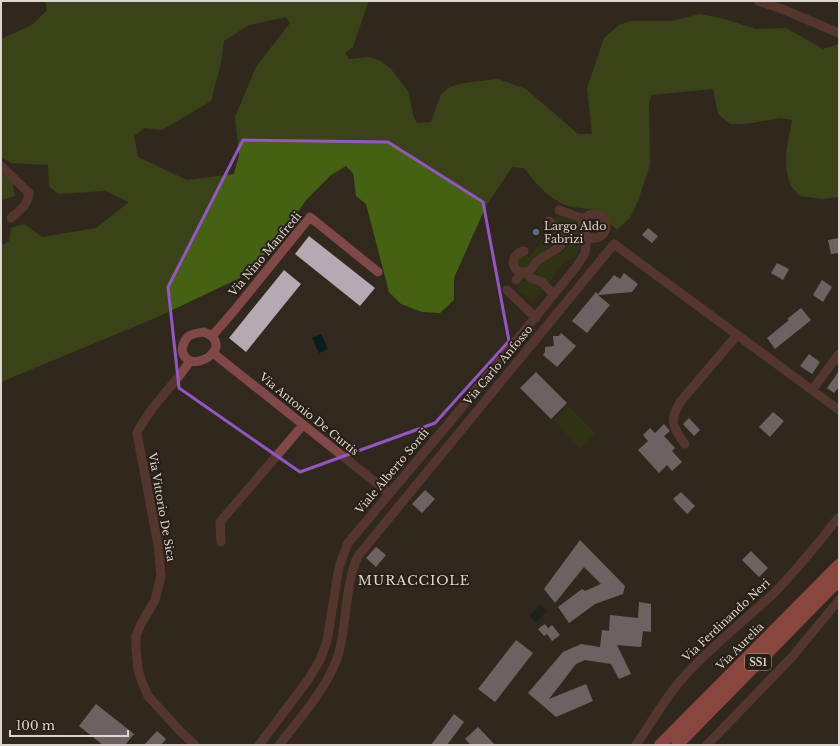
<svg xmlns="http://www.w3.org/2000/svg" width="840" height="746" font-family="'Libre Baskerville',serif">
<rect width="100%" height="100%" fill="#31281e"/>
<path fill="#2d4208" d="M559,214L574,220L577,222L581,236V243L579,250L575,257L565,262L548,284L536,273L535,270C539,266 542,263 547,260C560,254 575,250 566,232C563,227 558,225 555,221L556,216Z
M549,227L551,228L557,235L555,242L552,245L532,259L527,267H521L517,264V258L525,254L529,257L547,234L545,231L547,228Z
M524,280L537,283L543,289L542,292L533,301L519,291V284Z
M569,407L595,434L580,448L554,420Z"/>
<path fill="#456212" fill-rule="evenodd" d="M45,1H371L368,3L353,47L345,53L349,59L370,57L381,61L391,69L409,93L413,115L417,123L431,122L441,94L450,87L464,83L498,79L526,89L578,134H592L587,88L604,38L619,25L631,21H672L700,14L721,18L756,29L786,28L823,49L839,44V197L823,199L800,196C796,192 792,188 790,183C782,163 788,141 792,120L781,118L746,124H730L718,114L713,89L651,95L649,104L650,165L638,201L630,218L617,230L610,223L601,211C591,209 582,208 572,207C553,203 535,183 524,168L512,167L486,206L454,278V300L440,313L422,312L401,304L389,292L366,204L356,196L353,173L346,166L331,175L307,199L282,234L248,274L160,316L1,382V246L9,241L11,228L24,224L42,237L96,228L129,202L105,191L58,194L49,186L48,165L11,163L1,157V39L32,25L47,10ZM286,17L290,23L256,67L235,117L239,155L234,174L187,180L138,157L134,136L145,128L162,130L211,101L221,63L224,41L249,25Z
M1,173L12,181L15,196L1,200Z"/>
<path fill="#0b1c1c" d="M321,334L328,349L319,353L312,338Z
M540,604L547,611L536,622L529,616Z"/>
<path fill="#b5a9b4" d="M648,228L658,236L652,243L642,235Z
M309,236L375,288L360,306L295,254Z
M839,238V253L831,254L828,240Z
M777,263L789,269L783,280L771,273Z
M284,270L301,284L246,352L229,338Z
M624,273L638,284L632,292L598,295L610,305L587,333L572,321L596,292L598,294L614,275L620,279Z
M822,280L832,287L823,302L813,295Z
M801,308L811,320L775,349L767,338L789,320L787,319Z
M561,333L576,346L557,367L543,355L545,352V347L554,346L553,336H559Z
M809,354L820,362L812,374L800,366Z
M839,371V387L834,393L827,388Z
M536,372L567,403L551,419L520,388Z
M773,412L784,421L770,437L759,427Z
M689,418L700,430L694,436L683,424Z
M664,424L670,431L664,436L675,448L672,451L682,462L672,471L667,465L659,473L638,450L648,441L643,435L650,428L655,433Z
M425,490L435,499L422,513L412,504Z
M681,492L695,506L687,514L673,499Z
M580,540L625,586L623,594L595,604L569,623L558,607L582,589L585,591L601,584L584,567L555,603L544,589Z
M376,547L386,555L376,567L366,558Z
M751,551L768,568L759,577L742,560Z
M639,602L651,604V632L643,631L641,647L617,645L631,674L619,679L611,664L585,660L576,664L549,699L586,684L593,701L556,717L528,693L563,652L581,644L600,647L602,630L609,631L610,615L638,618Z
M545,624L548,628L552,625L560,635L552,641L547,634L544,636L538,629Z
M516,640L533,653L495,702L478,689Z
M96,704L134,734L125,745H103L79,726Z
M454,714L464,722L447,745H431Z
M478,727L495,745H471L465,739Z
M157,731L166,739L161,745H144Z"/>
<g fill="none" stroke-linecap="round" stroke-linejoin="round">
<path stroke="#804846" stroke-width="9" d="M758,1L782,9L839,33
M1,166L29,193C28,205 20,210 11,218
M559,210L584,219
M582 226a12 12 0 1 1 24 0a12 12 0 1 1-24 0Z
M524,251C511,253 509,271 523,272C524,272 527,271 529,271C533,268 534,264 537,261C545,255 554,252 561,245C564,233 557,228 549,221
M526,272L531,278L542,282L554,295
M516,280L522,272
M507,290L536,318
M204,332C235,345 198,371 186,358C179,352 183,341 189,336C194,333 199,333 204,332Z
M212,336L233,312L310,217L378,272
M213,353L389,493
M190,361C174,386 150,406 137,433L158,545L161,576L155,600L141,624L136,636V648L138,670L142,682L148,696L180,731L195,745
M812,390L839,354
M685,444C672,427 669,420 681,401L737,335
M221,542L220,522L303,425
M259,745L308,680L320,660L327,641L339,567L348,543L454,417L577,266L585,253L587,236
M279,745C299,720 331,683 339,652C347,623 345,583 358,556L614,244L839,410
M636,745C651,723 664,700 681,680C709,648 743,622 774,593C798,569 818,543 839,517
M707,745L792,657L839,600"/>
<path stroke="#f46a69" stroke-width="12" d="M660,745L839,565
M677,745L839,580"/>
</g>
<path d="M0 0H840V746H0ZM243,140L388,142L483,202L509,341L435,423L300,472L179,388L168,287Z" fill="#31281e" fill-opacity=".55" fill-rule="evenodd"/>
<path fill="none" stroke="#9456c3" stroke-width="3" stroke-linejoin="round" d="M243,140L388,142L483,202L509,341L435,423L300,472L179,388L168,287Z"/>
<circle fill="#5c6f8a" stroke="#271e15" stroke-width="1.5" cx="536" cy="232" r="4"/>
<g text-anchor="middle" dominant-baseline="central" stroke-width="4" stroke-linejoin="round" paint-order="stroke">
<rect fill="#271e15" stroke="#a69f98" stroke-width="1" x="745" y="654" width="26" height="16" rx="3"/>
<g font-size="10" font-weight="bold" fill="#ddd6d0">
<text x="758" y="662">SS1</text>
</g>
<g font-size="11" fill="#ddd6d0" stroke="#271e15" text-anchor="start">
<text x="544" y="226">Largo Aldo<tspan x="544" dy="13">Fabrizi</tspan></text>
</g>
<g font-size="11" fill="#ddd6d0" stroke="#271e15">
<text transform="translate(265 254) rotate(-50)">Via Nino Manfredi</text>
<text transform="translate(498 365) rotate(-50)">Via Carlo Anfosso</text>
<text transform="translate(309 414) rotate(39)">Via Antonio De Curtis</text>
<text transform="translate(392 471) rotate(-50)">Viale Alberto Sordi</text>
<text transform="translate(162 507) rotate(80)">Via Vittorio De Sica</text>
<text transform="translate(726 620) rotate(-43)">Via Ferdinando Neri</text>
<text transform="translate(740 646) rotate(-45)">Via Aurelia</text>
</g>
<g font-size="13" letter-spacing="1" fill="#ddd6d0" stroke="#271e15">
<text x="414" y="580">MURACCIOLE</text>
</g>
</g>
<rect width="840" height="746" fill="none" stroke="#ddd6d0" stroke-width="4"/>
<path d="M10 730v6h118v-6" fill="none" stroke="#ddd6d0" stroke-width="2"/>
<text x="16" y="730" font-size="12" fill="#ddd6d0" stroke="#271e15" stroke-width="3" paint-order="stroke">100 m</text>
</svg>
